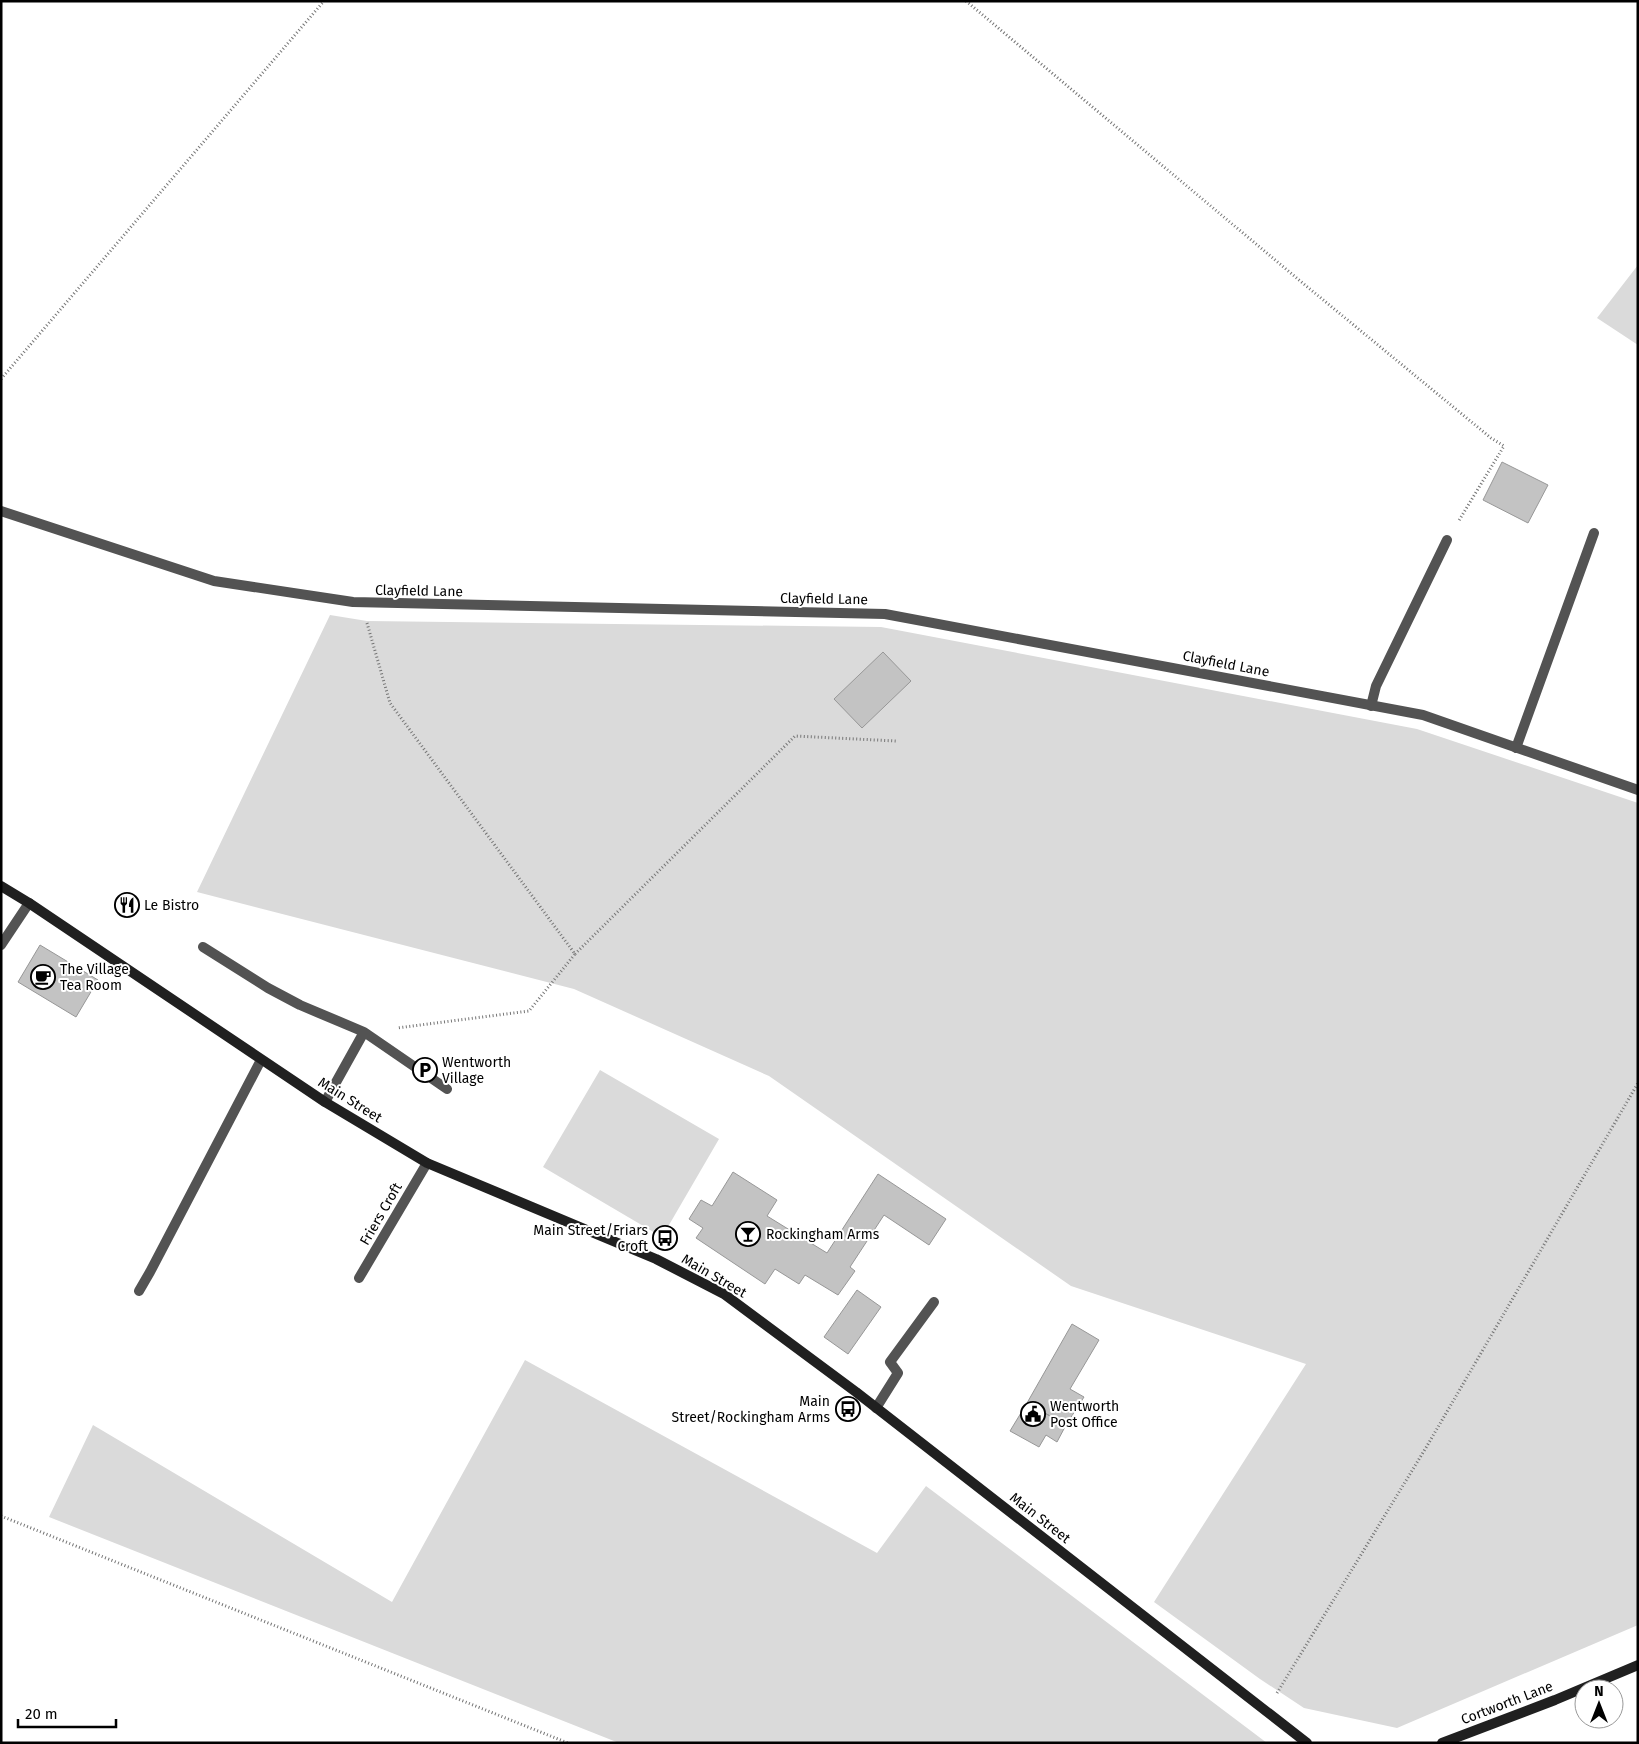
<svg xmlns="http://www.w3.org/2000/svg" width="1639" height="1744" font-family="'Fira Sans',sans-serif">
<rect width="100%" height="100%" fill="#fff"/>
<path fill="#dadada" d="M1638,265V345L1597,318Z
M330,615L367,621L881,627L1417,729L1638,803V1625L1397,1728L1304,1708L1260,1679L1154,1602L1306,1364L1071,1286L769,1076L574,989L197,892Z
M600,1070L719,1139L662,1237L543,1167Z
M525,1360L877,1553L926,1486L1267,1743H619L49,1517L93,1425L392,1602Z"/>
<path fill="#c3c3c3" stroke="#979797" d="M1502,462L1548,485L1528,523L1483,500Z
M883,652L911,681L862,728L834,699Z
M40,945L98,980L76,1017L18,982Z
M733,1172L777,1200L767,1216L827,1253L878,1174L946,1219L929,1245L884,1215L850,1267L855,1271L838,1295L805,1275L799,1284L775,1269L765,1284L696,1238L703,1228L689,1219L701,1200L712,1206Z
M857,1290L881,1307L848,1354L824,1337Z
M1072,1324L1099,1340L1070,1389L1084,1397L1066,1425L1027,1403Z
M1027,1403L1066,1425L1057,1442L1046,1435L1039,1447L1010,1431Z"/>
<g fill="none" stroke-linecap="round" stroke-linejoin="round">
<path stroke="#757575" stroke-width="3" stroke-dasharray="1 2.5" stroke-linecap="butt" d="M966,1L1299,280L1491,438L1504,446L1458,522
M1,379L324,1
M367,623L390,703L575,954L529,1011L397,1028
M575,954L795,736L896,741
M1,1516L568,1743
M1277,1693L1427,1446L1638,1083"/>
<path stroke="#535353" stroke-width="10" d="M1371,706L1376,686L1447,540
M1516,748L1594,533
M1,945L29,903
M203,947L268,988L300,1005L364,1032L447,1089
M325,1102L364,1032
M139,1291L150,1272L261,1060
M876,1408L898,1373L890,1362L934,1302"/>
<path stroke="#535353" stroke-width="10" d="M1,511L214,581L353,602L885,614L1423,715L1638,790
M359,1278L427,1163"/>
<path stroke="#202020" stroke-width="10" d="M1,886L29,903L325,1102L427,1163L656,1259L724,1294L856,1392L1307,1743
M1442,1743L1555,1700L1638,1665"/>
</g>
<defs>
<symbol id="restaurant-ring" viewBox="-11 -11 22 22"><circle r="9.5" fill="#fff" stroke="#000" stroke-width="1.5"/><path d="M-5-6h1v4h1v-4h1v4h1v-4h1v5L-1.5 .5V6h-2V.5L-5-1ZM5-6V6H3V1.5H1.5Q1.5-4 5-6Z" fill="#000"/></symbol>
<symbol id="cafe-ring" viewBox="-11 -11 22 22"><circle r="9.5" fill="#fff" stroke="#000" stroke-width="1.5"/><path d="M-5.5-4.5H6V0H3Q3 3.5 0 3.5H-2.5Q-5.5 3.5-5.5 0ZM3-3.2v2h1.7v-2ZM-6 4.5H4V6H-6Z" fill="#000"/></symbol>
<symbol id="parking-ring" viewBox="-11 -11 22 22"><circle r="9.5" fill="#fff" stroke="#000" stroke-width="1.5"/><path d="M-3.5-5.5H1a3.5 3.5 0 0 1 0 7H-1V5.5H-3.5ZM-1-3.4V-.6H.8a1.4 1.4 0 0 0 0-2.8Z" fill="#000"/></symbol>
<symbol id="bar-ring" viewBox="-11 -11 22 22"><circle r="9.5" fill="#fff" stroke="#000" stroke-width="1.5"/><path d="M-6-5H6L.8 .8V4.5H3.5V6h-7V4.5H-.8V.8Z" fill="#000"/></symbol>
<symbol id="bus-ring" viewBox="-11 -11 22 22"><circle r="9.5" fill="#fff" stroke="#000" stroke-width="1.5"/><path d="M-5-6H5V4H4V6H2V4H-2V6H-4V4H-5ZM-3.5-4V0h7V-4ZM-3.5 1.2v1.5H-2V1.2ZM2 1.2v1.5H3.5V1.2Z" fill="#000"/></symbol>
<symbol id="civic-ring" viewBox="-11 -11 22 22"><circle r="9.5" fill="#fff" stroke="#000" stroke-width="1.5"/><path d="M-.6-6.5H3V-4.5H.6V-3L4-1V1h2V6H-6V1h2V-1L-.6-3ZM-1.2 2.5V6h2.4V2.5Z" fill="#000"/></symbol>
</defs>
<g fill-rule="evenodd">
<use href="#restaurant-ring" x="113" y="891" width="28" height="28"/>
<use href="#cafe-ring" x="29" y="963" width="28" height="28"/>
<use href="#parking-ring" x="411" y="1056" width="28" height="28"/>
<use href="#bar-ring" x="734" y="1220" width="28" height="28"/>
<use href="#bus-ring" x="651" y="1224" width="28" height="28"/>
<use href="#bus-ring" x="834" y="1395" width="28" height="28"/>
<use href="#civic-ring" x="1019" y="1400" width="28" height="28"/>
</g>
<g text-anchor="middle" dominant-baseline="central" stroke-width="4" stroke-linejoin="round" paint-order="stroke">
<g font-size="14" fill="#000" stroke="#fff">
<text transform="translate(419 591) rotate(1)">Clayfield Lane</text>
<text transform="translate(824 599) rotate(1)">Clayfield Lane</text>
<text transform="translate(1226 664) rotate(11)">Clayfield Lane</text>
<text transform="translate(350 1100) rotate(32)">Main Street</text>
<text transform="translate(381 1214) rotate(-60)">Friers Croft</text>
<text transform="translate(714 1276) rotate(30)">Main Street</text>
<text transform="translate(1040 1518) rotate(38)">Main Street</text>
<text transform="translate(1507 1703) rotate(-21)">Cortworth Lane</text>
</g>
<g font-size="14" fill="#000" stroke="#fff" text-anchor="start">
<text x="144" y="905">Le Bistro</text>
<text x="60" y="969">The Village<tspan x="60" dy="16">Tea Room</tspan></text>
<text x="442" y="1062">Wentworth<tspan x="442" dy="16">Village</tspan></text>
<text x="648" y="1230" text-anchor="end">Main Street/Friars<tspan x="648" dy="16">Croft</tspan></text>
<text x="766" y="1234">Rockingham Arms</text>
<text x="830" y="1401" text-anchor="end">Main<tspan x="830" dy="16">Street/Rockingham Arms</tspan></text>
<text x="1050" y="1406">Wentworth<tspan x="1050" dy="16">Post Office</tspan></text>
</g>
</g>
<rect width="1639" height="1744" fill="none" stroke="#000000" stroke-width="5"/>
<g transform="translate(1599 1704)"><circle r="24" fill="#ffffff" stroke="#999999"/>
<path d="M0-4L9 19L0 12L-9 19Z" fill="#000000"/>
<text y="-8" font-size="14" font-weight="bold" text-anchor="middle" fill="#000000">N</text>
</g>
<path d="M18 1719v8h98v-8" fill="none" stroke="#000000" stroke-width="2.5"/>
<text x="25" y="1719" font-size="15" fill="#000000" stroke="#ffffff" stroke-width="4" paint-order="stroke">20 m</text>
</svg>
